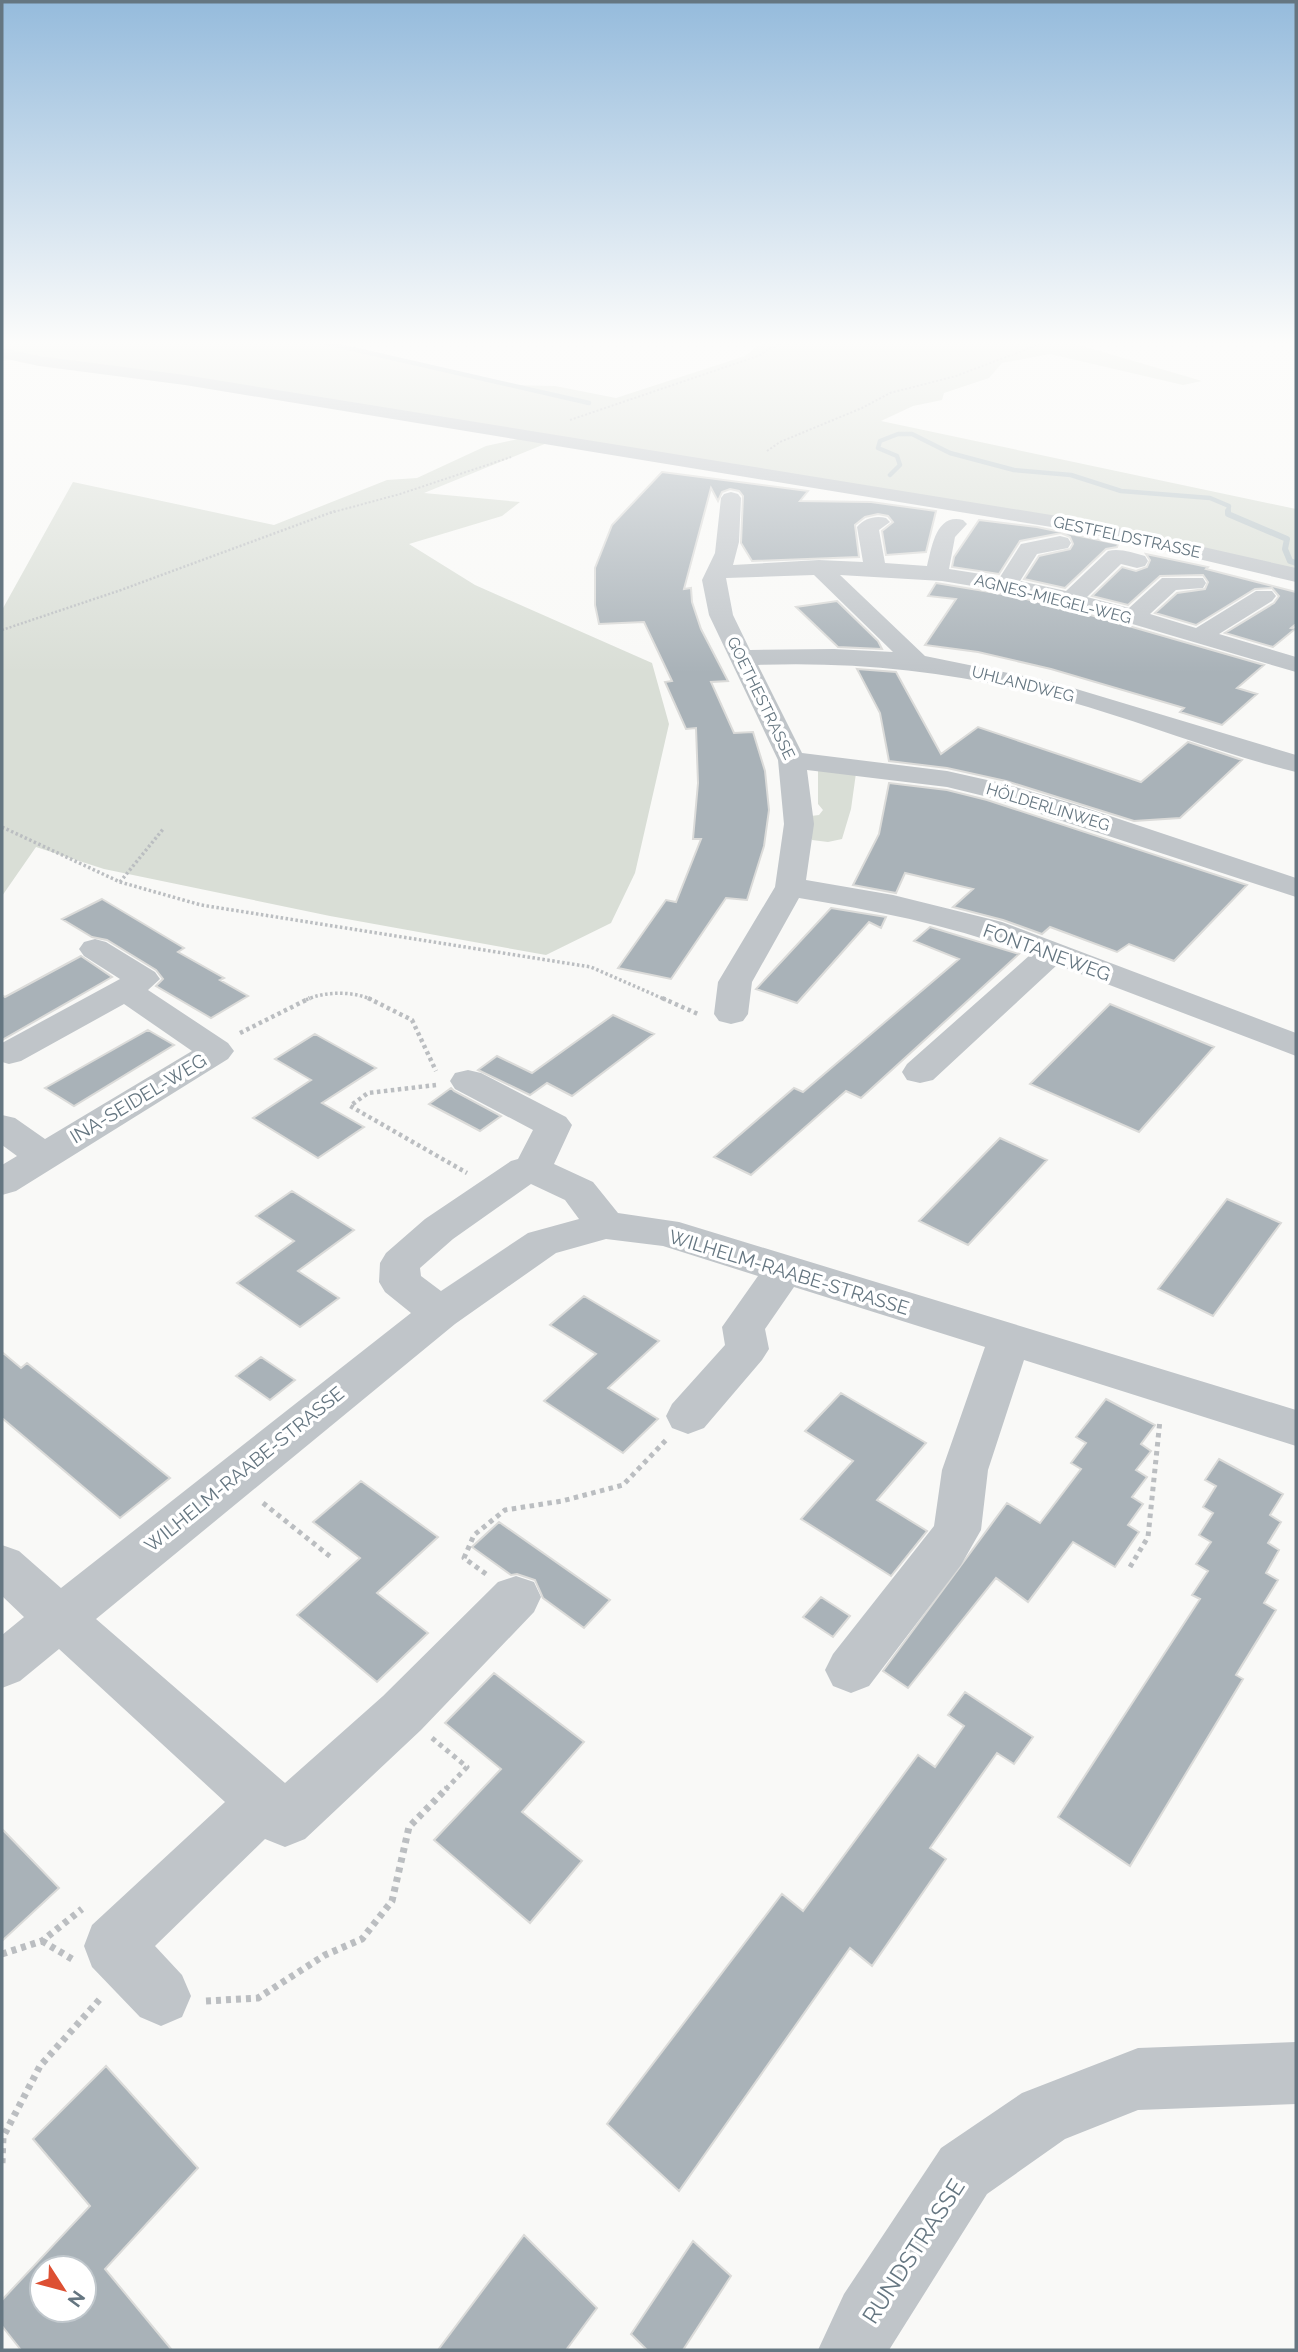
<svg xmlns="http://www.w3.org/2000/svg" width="1298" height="2352" font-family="Raleway,sans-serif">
<rect width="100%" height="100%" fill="#f9f9f7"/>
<path fill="#d9ded6" d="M2,343H327L427,364L502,385L555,386L616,398L745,356L761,343H1085L1079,345L1202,381L1183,385L1050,354L1002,363L989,378L944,393L942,400L913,406L881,421L1296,509V574L1158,542L751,471L734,464L552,441L424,493L520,502L502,516L409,544L475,585L652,663L669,724L635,873L611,923L546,955L330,916L104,869L36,847L2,896V610L73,482L274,525L387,480L417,478L486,446L527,437L27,358L2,361Z
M818,769L856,773L851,809L842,839L828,842L812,840L811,816L819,815L823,810L818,804Z"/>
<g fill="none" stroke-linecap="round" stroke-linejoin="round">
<path stroke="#bac6ca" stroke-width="4.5" d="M326,343L589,403
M890,475L900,465L897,456L878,448L880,441L898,434H912L950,453L1014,470L1071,475L1121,491L1210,498L1229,506L1228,513"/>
<path stroke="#bac6ca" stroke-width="6" d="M1228,511V514L1287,539L1285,549L1290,561L1296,563"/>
</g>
<path fill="#a9b2b8" stroke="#dbdbd9" stroke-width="2" fill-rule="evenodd" d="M662,472L808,491L800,501L871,502L936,511L926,552L886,555L882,531L893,522L888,516L878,514L865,517L855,525L859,557L752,561L741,543L743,496L739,491L730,489L722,492L718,501L711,488L684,589L691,588L692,602L701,629L728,681L711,682L734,733L753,732L765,771L769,810L764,846L747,900L726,898L671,979L618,968L666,900L676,902L701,839H693L698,783L696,728L686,729L665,682L672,681L644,622L599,624L595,605V568L612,525Z
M979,520L1037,527L1118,544L1117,547L1106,549L1065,588L1024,579L1039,556L1070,549L1073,544L1070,537L1061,533L1020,541L999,574L952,567L954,557Z
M1146,554L1208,567L1206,569L1296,592V624L1291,628L1295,629L1273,647L1225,633L1274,603L1279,596L1272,588L1255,589L1196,625L1155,613L1177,593L1205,589L1208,582L1203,575L1160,576L1128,605L1092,596L1122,567L1136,571L1147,567L1150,560Z
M936,583L1014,596L1087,614L1264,665L1237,688L1257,694L1222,725L1180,712L1184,708L1051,669L978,652L925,645L956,599L928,596Z
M837,601L878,641L882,649L838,647L796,607Z
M857,669L896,672L941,754L978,727L1141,782L1188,742L1242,760L1180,818L1134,821L1006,781L947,768L889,761L880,713Z
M889,783L947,790L987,800L1247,885L1174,961L1129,944L1117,952L1050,927L1042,934L1003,920L953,907L973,889L905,873L896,893L853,885L879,834Z
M102,899L184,948L178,952L224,978L220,980L248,996L211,1018L156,986L163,979L156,970L107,940L92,937L62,919Z
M831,908L886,917L881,928L869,922L797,1003L756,989Z
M930,927L1019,954L861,1098L846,1091L751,1175L714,1157L794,1088L803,1092L959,959L914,941Z
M81,956L112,977L2,1040V995L5,997Z
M1110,1004L1214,1047L1139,1132L1030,1084Z
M613,1015L654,1034L572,1096L547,1083L530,1095L478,1070L497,1056L532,1073Z
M148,1030L174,1045L74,1106L45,1088Z
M315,1034L376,1068L322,1103L364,1127L318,1158L253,1118L311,1080L275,1059Z
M451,1088L454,1091L501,1116L480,1131L429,1104Z
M1000,1138L1047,1160L968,1245L919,1221Z
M292,1191L354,1230L298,1271L339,1298L300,1327L237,1283L294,1241L256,1216Z
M1227,1199L1281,1223L1213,1316L1158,1289Z
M584,1296L659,1341L608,1388L658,1419L623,1453L544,1401L596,1354L550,1325Z
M2,1352L21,1368L27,1363L170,1478L120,1518L2,1418Z
M261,1357L295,1380L270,1400L236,1376Z
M841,1393L926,1443L877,1500L927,1531L891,1576L801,1519L853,1461L805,1431Z
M1106,1399L1155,1425L1141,1444L1151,1451L1136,1470L1147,1477L1132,1497L1143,1504L1128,1525L1139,1532L1115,1567L1073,1542L1028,1602L996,1578L908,1688L883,1671L1007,1503L1040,1523L1081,1469L1071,1463L1086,1443L1076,1437Z
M1219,1459L1283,1494L1270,1515L1281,1522L1268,1543L1279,1550L1266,1573L1278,1580L1264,1603L1276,1610L1236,1675L1243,1679L1130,1866L1058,1817L1200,1599L1192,1595L1208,1571L1196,1564L1211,1542L1199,1535L1213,1513L1203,1507L1216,1486L1205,1480Z
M361,1481L438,1537L377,1593L428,1633L377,1682L297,1615L360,1558L313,1522Z
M499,1522L610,1600L584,1628L543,1598L535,1580L517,1574L511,1575L472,1547Z
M821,1597L850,1616L833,1637L803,1617Z
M494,1673L584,1742L522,1812L582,1861L530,1923L434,1840L501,1769L445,1723Z
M965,1692L1033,1737L1014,1764L997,1753L930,1848L946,1859L872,1966L850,1948L679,2191L607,2124L782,1894L803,1911L918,1755L935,1767L964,1726L948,1715Z
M2,1829L59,1888L2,1941Z
M106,2066L198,2168L105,2269L172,2350H21L2,2326V2300L90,2206L33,2139ZM42,2268H84V2310H42Z
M524,2235L597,2308L566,2350H438Z
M693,2241L731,2276L683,2350H647L631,2334Z"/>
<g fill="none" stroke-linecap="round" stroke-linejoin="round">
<path stroke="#bbbec1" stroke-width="2" stroke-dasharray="2 2" stroke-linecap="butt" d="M570,420L758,356L780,343
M767,451L780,442L862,408L890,393L956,376L1043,343
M330,513L400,494L511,457"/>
<path stroke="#bbbec1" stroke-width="2.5" stroke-dasharray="2 2" stroke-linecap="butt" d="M2,630L121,590L335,511"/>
<path stroke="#bbbec1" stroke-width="3.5" stroke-dasharray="2.5 2.5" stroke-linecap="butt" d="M2,827L120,882L201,905L591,967L666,1000
M120,882L164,828
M306,1000C324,991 355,991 372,1000"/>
<path stroke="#bbbec1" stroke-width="4.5" stroke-dasharray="3.5 3.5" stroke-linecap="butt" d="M368,998L412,1020L436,1071
M662,998L698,1014
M240,1033L310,998
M436,1085L368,1093L350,1106L467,1173"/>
<path stroke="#bbbec1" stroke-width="5" stroke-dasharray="4.5 4.5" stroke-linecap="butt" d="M263,1503L332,1558
M1130,1567L1148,1537L1160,1420
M486,1574L464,1558L474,1535L505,1510L562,1501L623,1485L666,1440
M432,1738L467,1767L445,1790"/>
<path stroke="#bbbec1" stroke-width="7" stroke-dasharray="5 5" stroke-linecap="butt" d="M42,1941L72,1959
M2,1954L42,1941L82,1909
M206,2001L258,1998L325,1955L362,1939L392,1901L409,1827L447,1788
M2,2163L3,2137L40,2066L100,1999"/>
<path fill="#c0c5c9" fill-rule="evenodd" d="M2,348L39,356L185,375L1088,521L1296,568V582L1088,533L185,385L39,366L2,358Z
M731,492L738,494L741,498L739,542L733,565L819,560L863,562L857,527C864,518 876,515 886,518L890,522L879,530L885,563L927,566C932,547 936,513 963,520L967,524L955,537L949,569L1000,577L1021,544L1060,536L1068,538L1071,543L1068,548L1037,554L1020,581L1066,591L1108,551C1120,548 1133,553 1145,556L1148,561L1145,566L1137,568L1121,564L1087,597L1129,608L1162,578H1203L1206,583L1203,588L1176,590L1150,614L1196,628L1256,591H1272L1276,596L1272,601L1219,634L1296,657V672L1088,611L1015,593L942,581L840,575L925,656L1053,682L1296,755V772C1226,755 1157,728 1088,707C977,675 873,661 758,665L802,753L947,771L1005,784L1074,804L1296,878V897L988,797L947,787L807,770L814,824L806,880L893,895L1002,922L1296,1033V1056L1057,965L933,1080L920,1083L907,1080L902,1072L907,1064L1030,955C955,926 878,911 799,898L752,982L748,1014L743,1021L731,1024L719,1021L714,1014L718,982L775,887L784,824L778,760L709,615L702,580L715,553L721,498L724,494ZM814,575L893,652L834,649L750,650L733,615L726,578Z
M95,939L106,942L155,972L160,979L148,990L228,1043L234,1051L228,1059L16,1191L2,1195V1165L17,1156L2,1145V1115L15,1118L45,1139L192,1051L124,1004L21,1061L9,1064L2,1062V1043L120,979L84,956L79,949L84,942Z
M468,1070L481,1073L566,1117L572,1125L554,1164L593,1182L618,1213L679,1222L1296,1410V1446L1024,1360L988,1470L981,1530L961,1565L869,1686L851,1693L833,1686L825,1670L833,1654L934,1526L942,1470L985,1347L794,1287L765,1329L769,1349L762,1360L704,1428L688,1434L672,1428L666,1416L672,1404L725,1345L722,1327L758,1276L663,1246L606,1239L556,1253L455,1324L96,1619L285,1783L383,1696L498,1582L516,1576L534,1582L541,1597L534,1612L421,1730L305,1839L285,1847L265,1839L155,1946L182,1975L191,1996L182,2017L161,2026L140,2017L92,1967L84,1946L92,1925L225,1802L59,1649L20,1681L2,1688V1635L24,1617L2,1596V1545L19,1551L61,1588L411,1313L385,1292L379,1282L380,1263L386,1253L425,1219L511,1161L518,1159L533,1130L455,1089L450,1081L455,1073ZM531,1184L565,1200L579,1219L528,1233L441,1291L421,1276L420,1268L453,1239Z
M1296,2042V2104L1138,2110L1065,2139L987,2194L889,2350H818L844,2294L941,2148L1022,2093L1138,2048Z"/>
</g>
<linearGradient id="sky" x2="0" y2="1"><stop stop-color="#95bbdc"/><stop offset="0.51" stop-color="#fcfcfb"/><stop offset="1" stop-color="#fcfcfb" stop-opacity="0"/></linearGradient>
<rect width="1298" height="673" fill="url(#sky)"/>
<g text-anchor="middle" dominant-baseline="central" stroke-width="7" stroke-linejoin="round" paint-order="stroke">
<g font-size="16" fill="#657681" stroke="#fff">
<text transform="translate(1127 537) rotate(12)">GESTFELDSTRASSE</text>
<text transform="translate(1053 599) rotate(14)">AGNES-MIEGEL-WEG</text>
<text transform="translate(1023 684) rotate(14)">UHLANDWEG</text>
<text transform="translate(761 698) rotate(64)">GOETHESTRASSE</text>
<text transform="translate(1048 807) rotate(17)">HÖLDERLINWEG</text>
</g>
<g font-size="19" fill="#657681" stroke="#fff">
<text transform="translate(1047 952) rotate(20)">FONTANEWEG</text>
<text transform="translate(138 1098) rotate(-31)">INA-SEIDEL-WEG</text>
<text transform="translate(789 1272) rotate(17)">WILHELM-RAABE-STRASSE</text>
<text transform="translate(244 1469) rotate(-39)">WILHELM-RAABE-STRASSE</text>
</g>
<g font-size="23" fill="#657681" stroke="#fff">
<text transform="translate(913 2251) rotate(-57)">RUNDSTRASSE</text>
</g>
</g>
<rect width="1298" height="2352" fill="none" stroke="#657681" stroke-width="7"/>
<g transform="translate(63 2289) rotate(126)"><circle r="33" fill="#ffffff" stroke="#c1c8cd" stroke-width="2"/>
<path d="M0-5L12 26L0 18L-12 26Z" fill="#dd5033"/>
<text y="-10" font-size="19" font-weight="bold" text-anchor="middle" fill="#657681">N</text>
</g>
</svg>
